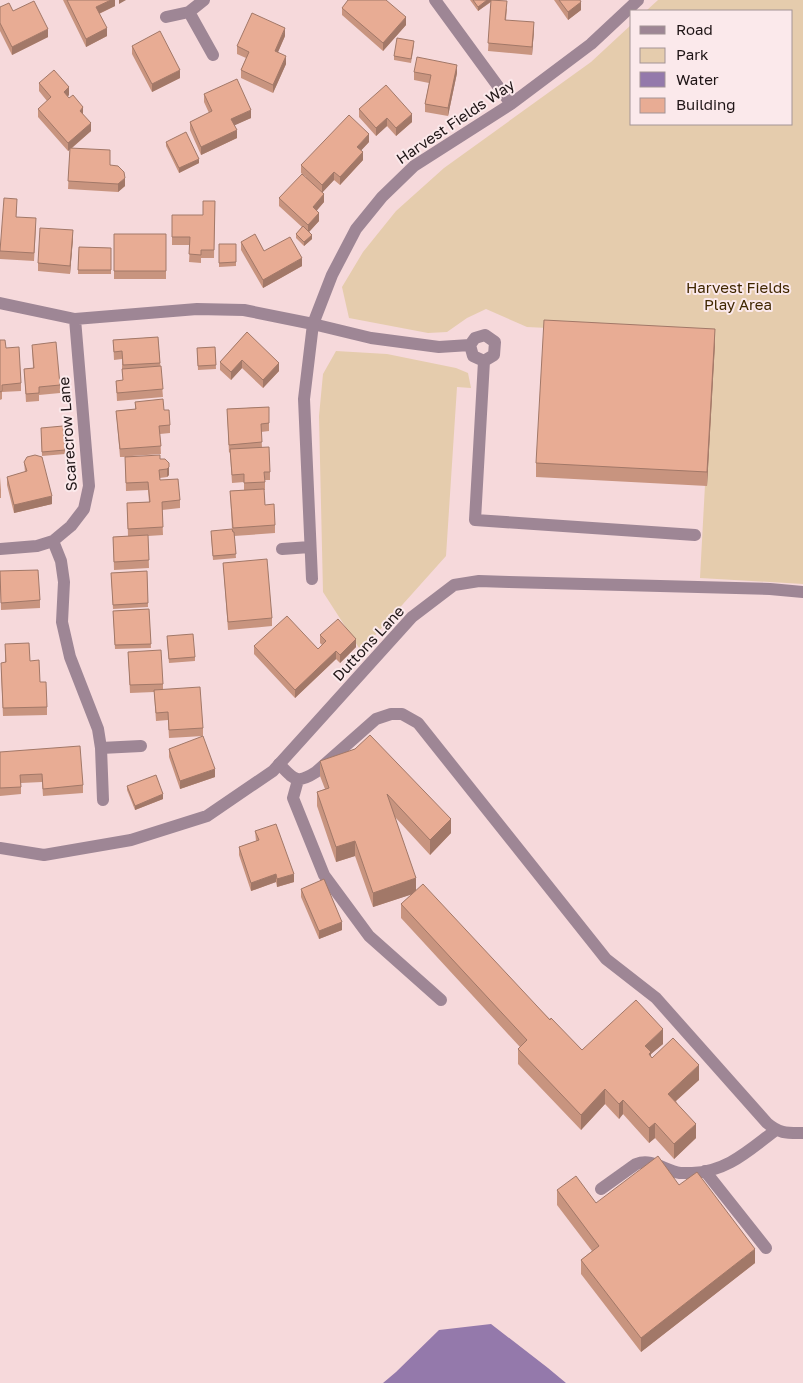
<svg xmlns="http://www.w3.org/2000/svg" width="803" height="1383" font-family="'Golos Text',sans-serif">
<rect width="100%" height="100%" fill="#f6d9db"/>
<path fill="#e5ccad" d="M658,0H803V584L700,578L713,336L527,327L486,309L467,318L447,332L428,333L349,318L342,287L363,252L396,211L444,168L591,62L632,24V124H792V11H646Z
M336,351L387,354L456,368L468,373L471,388L457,387L446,556L361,651L323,592L319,416L323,374Z"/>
<path fill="#9479ab" d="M491,1324L548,1368L566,1383H383L396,1372L439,1330Z"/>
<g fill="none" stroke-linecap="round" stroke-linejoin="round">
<path stroke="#9e8695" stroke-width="12" d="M313,324L371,338L439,347L470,345
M485,335L495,342L494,355L484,361L473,356L470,345L475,338Z
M484,361L475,520L695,535
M279,764C294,779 296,785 316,772L376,719L391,714H402L418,723L606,959L656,998L767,1123C780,1134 787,1133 803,1133
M298,780L293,798L324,875L369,936L441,1000
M705,1171L766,1248
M601,1189L636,1164C652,1158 664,1170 680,1173C684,1173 688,1173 692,1173C727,1172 749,1150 776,1130"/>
<path stroke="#9e8695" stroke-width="12" d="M435,0L511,104
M189,12L204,0
M166,17L189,12L213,55
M0,303L75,319L197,309L244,310L313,324
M53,541L61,561L64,582L62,622L70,657L98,729L101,748L103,800
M0,549L37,546L53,541L71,526L84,509L89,486L75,319
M282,549L310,547
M312,579L304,399L313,324L332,275L356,229L382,197L414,166L511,104L591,44L638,0
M101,748L141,746
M0,848L44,855L131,840L207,816L273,771L412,617L454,585L479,581L509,582L770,589L803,592"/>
</g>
<path fill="#c8947f" d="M63,0H115V6L99,14L107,36L86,47Z
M470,0H499L507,9L506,20L534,30L532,55L488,51L491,2L478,11Z
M554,0H580L581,10L568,20Z
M0,7L48,37L12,55L0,31Z
M342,8L406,25L383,51L342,15Z
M285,36L278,52L286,64L273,93L241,78V70L246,58L237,54V46Z
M414,45L411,63L394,60V56Z
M132,46L180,78L152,92L132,54Z
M414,72L457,73L448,116L425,112V104L429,83L414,80Z
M39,83L69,95L67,97L83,115L91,131L72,148L110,165L125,186L118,192L68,189L70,149L68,151L38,117V109L47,101L39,91Z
M204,94L251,118L234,125L237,138L201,155L190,130V122L209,113L204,102Z
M359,109L412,122L396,136L387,126L376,136L359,117Z
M166,142L199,163L179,173L166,146Z
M369,142L361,150L363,160L340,185L334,180L322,192L324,202L317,210L319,221L309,232L312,239L304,246L296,238V234L302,227L279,206V198L306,177L301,173V165Z
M215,201L214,258H201V263L189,262L190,245H172V215H203Z
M17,207L16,217L36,226L34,261L0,259V251Z
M114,234H166V279H114Z
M73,238L70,274L38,271V263Z
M241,242L264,251L302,266L263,288L241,250Z
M219,244H236V266L219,267Z
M79,247L111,248V274H78Z
M247,332L279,371L263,388L242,368L231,380L220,370V362Z
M158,337L163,397L117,401L116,381L123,380L122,370V359L114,360L113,340Z
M0,340L6,348L21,383V391L2,392V399L0,400Z
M715,343L707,486L536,477V463Z
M32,345L60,385V393L39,395V401L26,402L24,369L33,368Z
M215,347L216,369L198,370L197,348Z
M135,402L164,410L170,425V433L160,434L161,454L132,456L160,459H165L169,475L167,477L160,478V480L180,500V508L162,510L163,535L148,536L149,568L114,570L113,537L128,536L127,503L149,502L148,490L126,491L125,457H120L116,411L135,409Z
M269,407V431L261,432L262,447L270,472V480H265V490H264L265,505L275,525V533L234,536L236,558L213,560L211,535L232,529L230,491L244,490V482L232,483L230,452L229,453L227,409Z
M41,428L65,450V454L42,456Z
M24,462L52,504L14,513L7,485V477L25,472Z
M0,477L1,490V498H0Z
M223,563L272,618V626L228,630Z
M0,571L40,600V608L1,610Z
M147,571L148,607L113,609L111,573Z
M149,609L151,648L115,649L113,611Z
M320,635L356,647L340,663L336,659L295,698L254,654V646L318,649L322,645L320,643Z
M167,640L195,657V661L169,663Z
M5,644L30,661L40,682L47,707V715L3,716L1,671L5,662Z
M128,652L163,684V690L203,728V736L169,738L168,720L156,721L154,692L130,693Z
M169,749L215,777L180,789L169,757Z
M355,749L451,833L430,855L395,817L416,891L582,1050L663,1044L651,1054V1057L699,1080L676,1101L696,1138L674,1159L655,1138L649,1143L623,1114L619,1119L605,1104L581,1130L518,1064V1049L520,1047L401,918V904L412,894L373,907L355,856L336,862L317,806V792L325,789L320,776V761Z
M0,752L83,785V793L43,796L42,782L21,783V794L0,796Z
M127,786L163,799L135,810L127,790Z
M255,831L294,882L277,887L276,882L251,891L239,855V847L256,841Z
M301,889L342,930L319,939L301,897Z
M557,1190L596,1203L755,1263L641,1352L581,1274V1260L592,1251L557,1205Z"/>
<path fill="#a27868" d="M111,0H115V6L96,15V7Z
M119,0H126L119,4Z
M487,0H493L478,11V7Z
M581,2V10L568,20V12Z
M406,17V25L383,51V43Z
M534,22V30L532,55V47Z
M107,28V36L86,47V39Z
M285,28V36L275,59V51Z
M48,29V37L12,55V47Z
M286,56V64L273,93V85Z
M457,65V73L448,116V108Z
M180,70V78L152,92V84Z
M69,87V95L64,100V92Z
M83,107V115L80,111Z
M251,110V118L231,127V119Z
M412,114V122L396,136V128Z
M387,118V126L376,136V128Z
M91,123V131L68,151V143Z
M237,130V138L201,155V147Z
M369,134V142L357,155V147Z
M363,152V160L340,185V177Z
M199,159V163L179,173V168Z
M334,172V180L322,193V185Z
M125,178V186L118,192V184Z
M324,194V202L313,215V207Z
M319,213V221L308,233V225Z
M73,230V238L70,274V266Z
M312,235V239L304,246V242Z
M302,258V266L263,288V280Z
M715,329V343L707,486V472Z
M242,360V368L231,380V372Z
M279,363V371L263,388V380Z
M169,467V475L167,477V469Z
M52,496V504L14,513V505Z
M356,639V647L340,663V655Z
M336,651V659L295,698V690Z
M215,769V777L180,789V781Z
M163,794V799L135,810V806Z
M451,819V833L430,855V840Z
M355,841V856L336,862V847Z
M276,874V882L251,891V883Z
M294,874V882L277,887V879Z
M416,878V893L373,907V893Z
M342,922V930L319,939V931Z
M663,1029V1044L651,1054V1067L645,1046Z
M699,1065V1080L668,1108V1094Z
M605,1089V1104L581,1130V1115Z
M623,1100V1114L619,1119V1104Z
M655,1123V1138L649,1143V1128Z
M696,1124V1138L674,1159V1144Z
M755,1249V1263L641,1352V1338Z"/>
<path fill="#e8ac94" stroke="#a27868" d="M67,0H111L96,7L107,28L86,39Z
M348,0H386L406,17L383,43L342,8Z
M473,0H487L478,7Z
M491,0L507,1L505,20L534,22L532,47L488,43Z
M559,0H580L581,2L568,12Z
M34,1L48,29L12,47L0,23V7L9,3L13,11Z
M252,13L285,28L275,51L286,56L273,85L241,70L249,52L237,46Z
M160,31L180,70L152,84L132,46Z
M397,38L414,41L411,59L394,56Z
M417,57L457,65L448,108L425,104L431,75L414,72Z
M54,70L69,87L64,92L69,98L73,95L83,107L80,111L91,123L68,143L38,109L51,97L39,83Z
M237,79L251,110L231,119L237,130L201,147L190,122L212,111L204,94Z
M386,85L412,114L396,128L387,118L376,128L359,109Z
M349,115L369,134L357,147L363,152L340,177L334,172L322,185L301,165Z
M186,132L199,159L179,168L166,142Z
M70,148L110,150V165L118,166L124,172L125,178L118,184L68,181Z
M302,174L324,194L313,207L319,213L308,225L279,198Z
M4,198L17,199L16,217L36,218L34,253L0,251Z
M203,201H215L214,250H201V255L189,254L190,237H172V215H203Z
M303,226L312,235L304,242L296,234Z
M40,228L73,230L70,266L38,263Z
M114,234H166V271H114Z
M255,234L264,251L290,237L302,258L263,280L241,242Z
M219,244H236V262L219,263Z
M79,247L111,248V270H78Z
M544,320L715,329L707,472L536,463Z
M247,332L279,363L263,380L242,360L231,372L220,362Z
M158,337L160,363L123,365L122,351L114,352L113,340Z
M0,340H5L6,348L19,347L21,383L2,385V391L0,392Z
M56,342L60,385L39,387V393L26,394L24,369L34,368L32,345Z
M215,347L216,365L198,366L197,348Z
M161,366L163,389L117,393L116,381L123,380L122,369Z
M163,399L164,410H169L170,425L159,426L161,446L120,449L116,411L136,409L135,402Z
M269,407V423L261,424L262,442L229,445L227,409Z
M63,426L65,450L42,452L41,428Z
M269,447L270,472H264L265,482L244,483V474L232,475L230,449Z
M35,455L42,457L52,496L14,505L7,477L27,471L24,462L27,457Z
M160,455V459H165L169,463V467L167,469L159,470L160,480L178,479L180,500L162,502L163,527L128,529L127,503L150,502L148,482L126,483L125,457Z
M264,489L265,505L274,504L275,525L233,528L230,491Z
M232,529L233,532H234L236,554L213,556L211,531Z
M148,535L149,560L114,562L113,537Z
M267,559L272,618L228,622L223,563Z
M38,570L40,600L1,603L0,571Z
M147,571L148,603L113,605L111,573Z
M149,609L151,644L115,645L113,611Z
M287,616L318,649L326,641L320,635L338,619L356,639L340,655L336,651L295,690L254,646Z
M193,634L195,657L169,659L167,636Z
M29,643L30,661L39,660L40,682H46L47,707L3,708L1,663L6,662L5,644Z
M161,650L163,684L130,685L128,652Z
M200,687L203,728L169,730L168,712L156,713L154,690Z
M370,735L451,819L430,840L387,794L416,878L373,893L355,841L336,847L317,792L329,788L320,761L355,749Z
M203,736L215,769L180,781L169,749Z
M80,746L83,785L43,789L42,774L20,775L21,787L0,788V752Z
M156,775L163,794L135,806L127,786Z
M276,824L294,874L277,879L276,874L251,883L239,847L259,840L255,831Z
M324,879L342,922L319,931L301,889Z
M423,884L550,1020L551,1018L582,1050L636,1000L663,1029L645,1046L651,1052L649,1054L652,1058L673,1038L699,1065L668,1094L696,1124L674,1144L655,1123L649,1128L623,1100L619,1104L605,1089L581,1115L518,1049L527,1040L401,904Z
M658,1156L679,1185L697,1172L755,1249L641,1338L581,1260L599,1246L557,1190L576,1176L596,1203Z"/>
<g text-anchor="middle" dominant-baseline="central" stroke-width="4" stroke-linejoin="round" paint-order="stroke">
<g font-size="15" fill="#1f1516" stroke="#fbe9eb">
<text transform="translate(455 121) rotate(-34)">Harvest Fields Way</text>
<text transform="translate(67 434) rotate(-94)">Scarecrow Lane</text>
<text transform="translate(368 643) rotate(-47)">Duttons Lane</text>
</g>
<g font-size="15" fill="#402700" stroke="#fbe9eb">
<text x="738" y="287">Harvest Fields<tspan x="738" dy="17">Play Area</tspan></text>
</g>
</g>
<rect x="630" y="10" width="162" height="115" fill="#fbe9eb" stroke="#a39496"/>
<rect x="640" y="26" width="25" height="8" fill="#9e8695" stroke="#a39496"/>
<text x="676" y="35" font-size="15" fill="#1f1516">Road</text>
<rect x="640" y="48" width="25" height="15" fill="#e5ccad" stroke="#a39496"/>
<text x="676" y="60" font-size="15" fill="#1f1516">Park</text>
<rect x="640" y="72" width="25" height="15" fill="#9479ab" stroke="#a39496"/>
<text x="676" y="85" font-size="15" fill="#1f1516">Water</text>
<rect x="640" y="98" width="25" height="15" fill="#e8ac94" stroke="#a39496"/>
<text x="676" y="110" font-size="15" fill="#1f1516">Building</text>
</svg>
